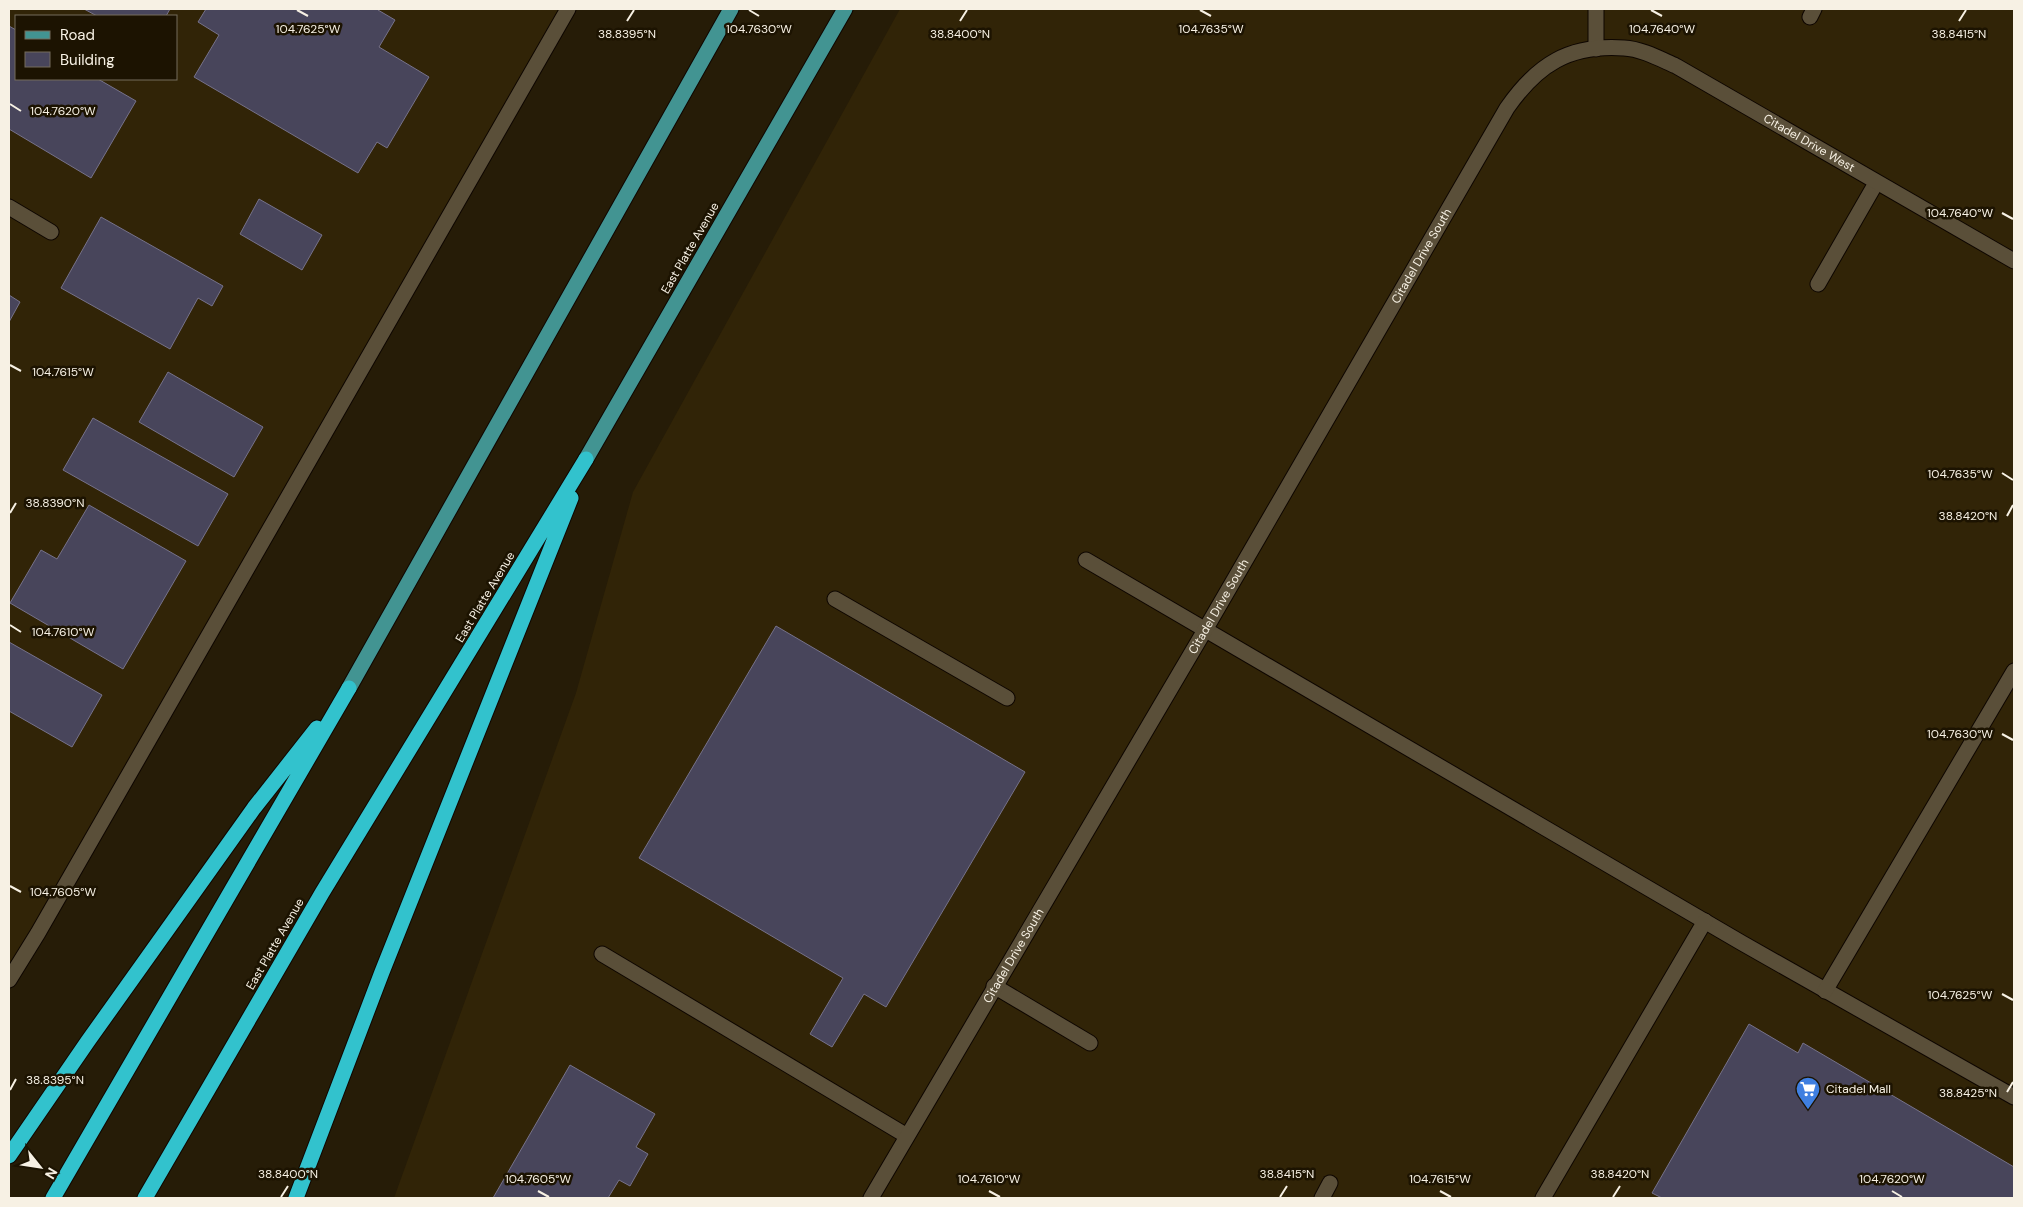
<svg xmlns="http://www.w3.org/2000/svg" width="2023" height="1207" font-family="'DM Sans',sans-serif">
<rect width="100%" height="100%" fill="#261c07"/>
<path fill="#312407" fill-rule="evenodd" d="M9,9H568L9,976ZM16,16H176V79H16Z
M900,9H2014V1198H394L576,693L633,492Z"/>
<path fill="#48455b" stroke="#76728a" d="M84,9H170L166,16H97Z
M206,9H379L378,10L395,20L379,47L429,77L387,148L377,142L358,173L194,77L219,35L198,22Z
M9,26L16,30V79H98L136,101L91,178L9,129Z
M259,199L322,235L302,270L240,234Z
M101,217L223,286L212,306L198,298L170,349L61,288Z
M9,295L20,302L9,322Z
M168,372L263,427L234,477L139,422Z
M93,418L228,494L198,546L63,470Z
M89,505L186,561L123,669L10,603L41,550L57,559Z
M776,626L1025,772L886,1007L864,994L832,1047L810,1034L843,978L639,858Z
M9,642L102,695L72,747L9,711Z
M1749,1024L1798,1053L1803,1043L2014,1167V1198H1662L1652,1193Z
M570,1065L655,1114L636,1147L648,1154L630,1186L619,1180L608,1198H493Z"/>
<g fill="none" stroke-linecap="round" stroke-linejoin="round">
<defs>
<g id="minor">
<path d="M1810,17L1814,9"/>
<path d="M1596,49V9"/>
<path d="M9,207L51,232"/>
<path d="M1818,284L1876,183"/>
<path d="M1086,560L1742,943L2014,1097"/>
<path d="M835,599L1007,698"/>
<path d="M602,954L907,1136"/>
<path d="M9,980L38,933L568,9"/>
<path d="M994,986L1090,1043"/>
<path d="M1825,991L2014,671"/>
<path id="s1" d="M871,1198L1205,630L1507,108C1537,65 1569,44 1624,48C1642,49 1660,59 1676,66L2014,261"/>
<path d="M1322,1198L1330,1183"/>
<path d="M1543,1198L1705,921"/>
</g>
<path id="major" d="M586,459L845,9
M349,688L731,9"/>
<path id="highway" d="M9,1156L88,1041L254,808L317,728
M53,1198L349,688
M145,1198L322,893L586,459
M296,1198L382,972L571,498"/>
</defs>
<use href="#minor" stroke="#0e0600" stroke-width="17"/>
<use href="#major" stroke="#0e0600" stroke-width="17"/>
<use href="#highway" stroke="#0e0600" stroke-width="17"/>
<use href="#minor" stroke="#5a4f39" stroke-width="15"/>
<use href="#major" stroke="#429492" stroke-width="15"/>
<use href="#highway" stroke="#32c2cd" stroke-width="15"/>
</g>
<path fill="none" stroke="#f7f1e4" stroke-width="2" d="M297,10L308,16M749,10L759,16M1200,10L1211,16M1651,10L1662,16M627,21L634,10M960,21L967,10M1959,21L1966,10M10,104L21,111M2002,213L2013,219M10,365L21,371M2002,473L2013,480M10,513L16,503M2007,516L2013,505M10,625L21,632M2002,734L2013,740M10,886L21,892M2002,994L2013,1000M10,1090L16,1079M2007,1092L2013,1082M538,1191L549,1197M989,1191L1000,1197M1440,1191L1451,1197M1892,1191L1902,1197M281,1197L288,1186M1280,1197L1287,1186M1613,1197L1620,1186"/>
<defs>
<symbol id="supermarket-pin" viewBox="-11 -11 22 30"><path d="M0 17L-7.5 6A9.5 9.5 0 1 1 7.5 6Z" fill="#3f7fe0" stroke="#1c1301"/><path d="M-6-5.5h2.5l.6 2H6L4.5 2H-2.5L-4.4-4H-6ZM-1.5 3.2a1.3 1.3 0 1 0 .1 0ZM3 3.2a1.3 1.3 0 1 0 .1 0Z" fill="#fff"/></symbol>
</defs>
<g fill-rule="evenodd">
<use href="#supermarket-pin" x="1794" y="1075" width="28" height="38"/>
</g>
<g text-anchor="middle" dominant-baseline="central" stroke-width="5" stroke-linejoin="round" paint-order="stroke">
<g font-size="12" fill="#f7f1e4" stroke="#1c1301">
<text stroke="none"><textPath href="#s1" startOffset="1610">Citadel Drive West</textPath></text>
<text transform="translate(690 248) rotate(-60)">East Platte Avenue</text>
<text stroke="none"><textPath href="#s1" startOffset="1091">Citadel Drive South</textPath></text>
<text transform="translate(485 597) rotate(-59)">East Platte Avenue</text>
<text stroke="none"><textPath href="#s1" startOffset="686">Citadel Drive South</textPath></text>
<text transform="translate(275 944) rotate(-60)">East Platte Avenue</text>
<text stroke="none"><textPath href="#s1" startOffset="281">Citadel Drive South</textPath></text>
</g>
<g font-size="12" fill="#f7f1e4" stroke="#1c1301" text-anchor="start">
<text x="1826" y="1089">Citadel Mall</text>
</g>
</g>
<g font-size="12" text-anchor="middle" fill="#f7f1e4" stroke="#1c1301" stroke-width="5" stroke-linejoin="round" paint-order="stroke">
<text x="308" y="33">104.7625°W</text>
<text x="759" y="33">104.7630°W</text>
<text x="1211" y="33">104.7635°W</text>
<text x="1662" y="33">104.7640°W</text>
<text x="627" y="38">38.8395°N</text>
<text x="960" y="38">38.8400°N</text>
<text x="1959" y="38">38.8415°N</text>
<text x="63" y="115">104.7620°W</text>
<text x="1960" y="217">104.7640°W</text>
<text x="63" y="376">104.7615°W</text>
<text x="1960" y="478">104.7635°W</text>
<text x="55" y="507">38.8390°N</text>
<text x="1968" y="520">38.8420°N</text>
<text x="63" y="636">104.7610°W</text>
<text x="1960" y="738">104.7630°W</text>
<text x="63" y="896">104.7605°W</text>
<text x="1960" y="999">104.7625°W</text>
<text x="55" y="1084">38.8395°N</text>
<text x="1968" y="1097">38.8425°N</text>
<text x="288" y="1178">38.8400°N</text>
<text x="1287" y="1178">38.8415°N</text>
<text x="1620" y="1178">38.8420°N</text>
<text x="538" y="1183">104.7605°W</text>
<text x="989" y="1183">104.7610°W</text>
<text x="1440" y="1183">104.7615°W</text>
<text x="1892" y="1183">104.7620°W</text>
</g>
<rect width="2023" height="1207" fill="none" stroke="#f7f1e4" stroke-width="20"/>
<rect x="15" y="15" width="162" height="65" fill="#1c1301" stroke="#746c5c"/>
<rect x="25" y="31" width="25" height="8" fill="#429492" stroke="#746c5c"/>
<text x="60" y="40" font-size="15" fill="#f7f1e4">Road</text>
<rect x="25" y="52" width="25" height="15" fill="#48455b" stroke="#746c5c"/>
<text x="60" y="65" font-size="15" fill="#f7f1e4">Building</text>
<g transform="translate(40 1167) rotate(120)" stroke="#1c1301" stroke-width="4" paint-order="stroke">
<path d="M0-4L9 19L0 12L-9 19Z" fill="#f7f1e4"/>
<text y="-8" font-size="14" font-weight="bold" text-anchor="middle" fill="#f7f1e4">N</text>
</g>
</svg>
